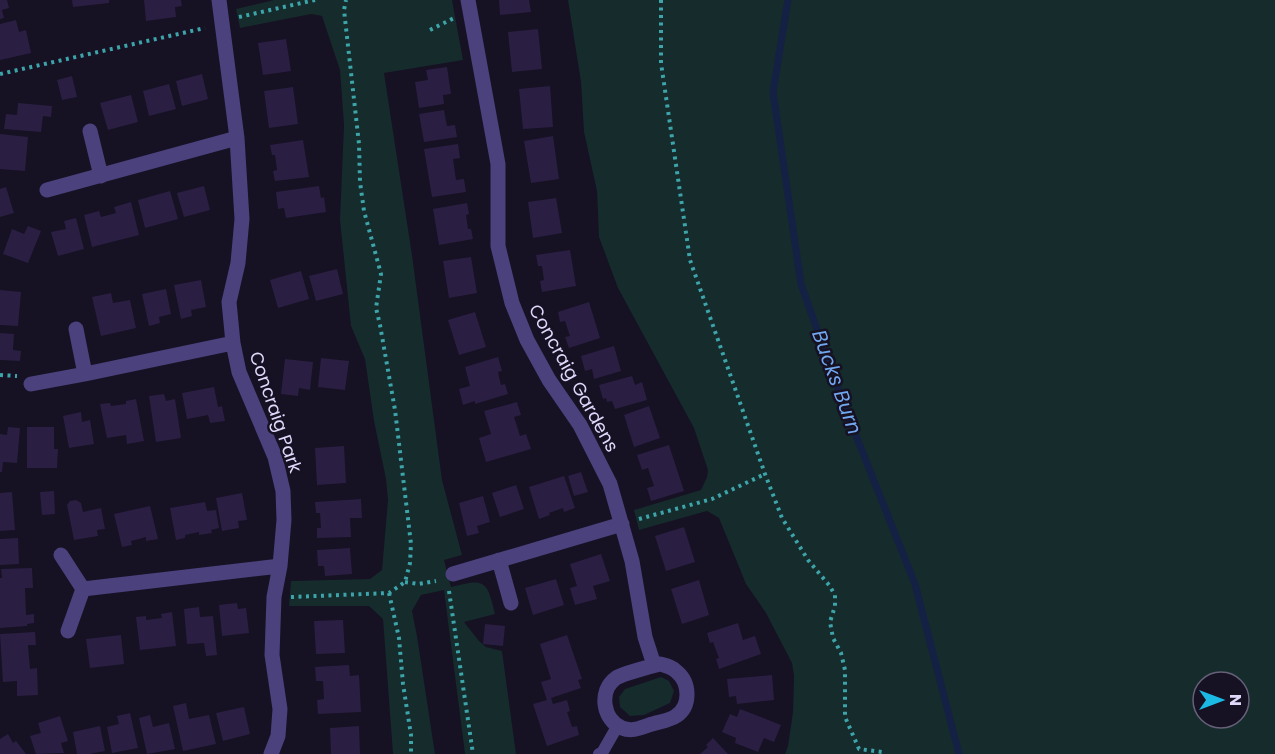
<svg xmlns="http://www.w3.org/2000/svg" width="1275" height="754" font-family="Poppins,sans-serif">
<rect width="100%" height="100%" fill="#161123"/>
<path fill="#152b2c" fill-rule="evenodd" d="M274,0H452L463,60L384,73L412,255L442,480L462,555L444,560L451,587C485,578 487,580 495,614L464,622L479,641L486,647L502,651L516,754H465L444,590L421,595L412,611L417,636L435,754H393L383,619L369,606H289L291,581L370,579L382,570L388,500L386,479L374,421L365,359L351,326L340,220L344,125L340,70L322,16L311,14L240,28L236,9Z
M568,0H1275V754H785L788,746L793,712L794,676L792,663L766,613L746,584L719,518L707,511L639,530L634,510L701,490L707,477L708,470L694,428L618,288L599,237L597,191L584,132L581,82ZM1203,682H1239V718H1203Z
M661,677L669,681L674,691L670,703L644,715L630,716L620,707L619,697L625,689Z"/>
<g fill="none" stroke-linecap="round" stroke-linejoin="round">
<path stroke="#142144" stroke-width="7" d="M788,0L773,92L801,284L843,403L915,584L959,754"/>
</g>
<path fill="#2a1f42" d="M0,0H7L9,8L2,10L4,18L0,19Z
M72,0H109V3L73,7Z
M144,0H181L182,6L175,7L176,17L146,21Z
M499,0H529L531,12L500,15Z
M16,20L19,32L26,30L31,53L0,60V24Z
M538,29L542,69L512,72L508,32Z
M286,39L291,71L263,75L258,43Z
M447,67L451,94L443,95L444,104L419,108L415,82L428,80L426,70Z
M202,74L208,99L182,106L176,81Z
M72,76L77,97L62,100L57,80Z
M169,84L176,109L149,116L143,91Z
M550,86L553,127L523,129L519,89Z
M293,87L298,124L269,128L264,91Z
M131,95L138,122L108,130L100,103Z
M18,103L52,106L51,117L43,116L41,132L4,129L6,114L17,115Z
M444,110L447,126L455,125L457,137L424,142L419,114Z
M0,134L28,137L25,171L0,169Z
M553,136L559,179L531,183L524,141Z
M303,140L309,177L275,181L273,171L277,170L275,155H272L270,145Z
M458,144L460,158L453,159L456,180L464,179L466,192L432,197L424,149Z
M204,186L210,210L184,217L177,193Z
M319,186L321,198L324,197L326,212L286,218L284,208L278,209L276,192Z
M6,187L14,213L0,217V189Z
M170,191L178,219L145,228L138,200Z
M556,198L562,233L533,238L528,202Z
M131,202L139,235L92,247L84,215L99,211L101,217L116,213L114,207Z
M467,203L469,214L466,215L468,229H471L473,239L439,245L433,209Z
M76,218L84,249L58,256L51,232L66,229L64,221Z
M28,226L41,231L28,263L3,254L12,229L24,234Z
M570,250L576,286L542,292L540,281L544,280L542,266H538L536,255Z
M471,257L477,293L449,298L443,261Z
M337,269L343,294L316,301L309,276Z
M301,271L309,299L278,308L270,280Z
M201,280L206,307L191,310L192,316L181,319L174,285Z
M166,289L171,314L159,317L160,323L149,326L142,294Z
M0,290L21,292L18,326L0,325Z
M111,293L113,303L130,300L136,328L101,336L92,297Z
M589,302L600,338L569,348L565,337L570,336L565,321L560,322L558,312Z
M475,312L486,347L459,355L448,320Z
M0,333L14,334L13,350L21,351L20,361L0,360Z
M614,346L621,371L594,379L592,369L585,371L581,356Z
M498,357L502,371L498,372L499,377L501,385L505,384L508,394L475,404V401L463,405L459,389L470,386L465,367Z
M321,358L349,361L345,390L318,387Z
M285,359L313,362L310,390L299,388L298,396L281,394Z
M632,376L635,385L642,382L647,400L615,409L612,401L607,402L606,398L603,399L599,385Z
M214,387L218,407L222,406L225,421L210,423L208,415L187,419L182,393Z
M164,394L166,401L175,399L181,438L156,442L149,396Z
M136,399L144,441L127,444L126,435L107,438L100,404L110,403L111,406L126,404V401Z
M517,402L521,415L514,417L517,426L520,436L526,434L531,449L486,462L479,438L491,434L484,411Z
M649,406L660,438L634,447L624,415Z
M81,412L82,422L90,420L94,444L69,448L63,416Z
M8,427L20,428L17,463L3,462L2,472H0V434L7,435Z
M27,427H54V449H58L57,468H27Z
M669,445L684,491L651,501L647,488L654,486L648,468L642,470L637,455Z
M344,446L346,483L317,485L315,448Z
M581,472L588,492L574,496L568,476Z
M564,476L575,508L564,512L563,508L549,513L550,515L539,519L529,487Z
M516,485L524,509L500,517L492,493Z
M54,491L55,514L42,515L40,492Z
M12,492L15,530L0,531V493Z
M242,493L247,520L238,521L239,528L222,531L216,498Z
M483,496L490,522L477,526L479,533L467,536L459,503Z
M361,499L362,518H350L351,537L317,538V528H321L320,513H316L315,502Z
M76,500L81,503L83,512L101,508L105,529L97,530L98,536L74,540L67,505L70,501Z
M205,502L207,511L216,510L219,528L211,530L212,533L199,535V532L185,535V538L176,540L170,508Z
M150,506L158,539L146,541V537L139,539L131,541L132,545L122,547L114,514Z
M684,527L695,562L666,571L655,536Z
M18,538L19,564L0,565V539Z
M350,548L352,574L325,576L324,566H318L317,550Z
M601,554L610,581L593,586L597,599L575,605L570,588L577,586L570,564Z
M32,568L33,588H25L26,615L34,614V623L27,624V626L0,628V578H2L1,569Z
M556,579L564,605L533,615L525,588Z
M699,580L709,615L682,624L671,589Z
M237,603L238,609L246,608L249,633L222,636L219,605Z
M199,607L200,617L213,616L217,655L206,656L204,643L187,644L184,609Z
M172,612L176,646L140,650L136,617L146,616V620L162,618L161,614Z
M343,620L345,653L316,654L314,621Z
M738,623L743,640L755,636L761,654L719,669L716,659L719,658L713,642L710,643L707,633Z
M485,624L505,626L503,646L483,644Z
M35,632L36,645H28L30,669L37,668L38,695L17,696V681L3,682L0,634Z
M121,635L124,664L90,668L86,639Z
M567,635L582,679L578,680L581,688L551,698L553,704L567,700L570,711L567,712L572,727L577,726L579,735L547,746L533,704L547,700L541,682L551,679L540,644Z
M349,665L350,676L359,675L361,712L318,714L317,700L324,699L323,681H316L315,667Z
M772,675L774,700L737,704L736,696L729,697L727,679Z
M186,703L189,719L209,715L216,744L183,751L173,706Z
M244,707L250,734L223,741L216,713Z
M740,709L781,725L774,742L764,738L758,752L735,743L736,738L722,732L730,714L737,717Z
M130,713L138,748L112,753L107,727L119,724L117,716Z
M150,715L153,727L169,723L175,749L147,754L139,718Z
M60,716L68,741L61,743L64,753L36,754L30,736L41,733L38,723Z
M100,726L105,751L89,754H77L73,732Z
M359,726L360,754H331L330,728Z
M8,734L13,743L16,741L26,754H0V739Z
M713,738L728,754H700L708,747L706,745Z"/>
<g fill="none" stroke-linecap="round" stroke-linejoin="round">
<path stroke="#3da4a9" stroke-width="4" stroke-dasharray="3 4.5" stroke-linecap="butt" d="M661,0V63L690,260L765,474L782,518L808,560L829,585L835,595V606L830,622L833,638L841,653L845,670V717L859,749L882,752L884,754
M239,17L315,0
M430,30L454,18
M0,74L205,28
M0,375L17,376
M639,519L712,499L765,474
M405,582L418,584L436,581
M449,591L473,754
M389,593L399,638L403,684L411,735V754
M291,597L389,593L405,582L410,563L411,544L395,410L380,325L376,308L381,274L364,211L360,182L359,144L344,10L346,0"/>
<path stroke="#4a417d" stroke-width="12" d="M599,754L602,753L618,725"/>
<path stroke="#4a417d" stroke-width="15" d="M219,0L237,138L242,219L238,263L229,302L233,343L239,372L275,457L283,491L284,520L280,566L274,597L272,655L280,709L278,736L271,754
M468,0L498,164V246L512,303L527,340L549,380L580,425L610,484L632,561L645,637L654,665
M90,131L101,176
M47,190L237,138
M76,329L85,374
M31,384L85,374L233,343
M61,555L83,589L68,631
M499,560L511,603
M453,574L622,524
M83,589L280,566
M660,664C667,666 672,667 677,672C690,683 691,706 676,716C669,721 657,722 649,725C640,728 632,732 622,728C603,720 598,691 616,678C622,674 652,666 660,664Z"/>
</g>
<g text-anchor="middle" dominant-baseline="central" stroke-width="5" stroke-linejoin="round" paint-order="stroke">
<g font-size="18" fill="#dfd8fa" stroke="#161123">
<text transform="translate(574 378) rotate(61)">Concraig Gardens</text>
<text transform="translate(276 412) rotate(71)">Concraig Park</text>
</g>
<g font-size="20" font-style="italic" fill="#71a7ef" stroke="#161123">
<text transform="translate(837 382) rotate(70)">Bucks Burn</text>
</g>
</g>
<g transform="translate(1221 700) rotate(90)"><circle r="28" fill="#161123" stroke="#666179" stroke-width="1.5"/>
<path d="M0-4.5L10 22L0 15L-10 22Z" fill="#1abae4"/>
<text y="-9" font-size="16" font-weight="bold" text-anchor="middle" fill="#dfd8fa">N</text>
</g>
</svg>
